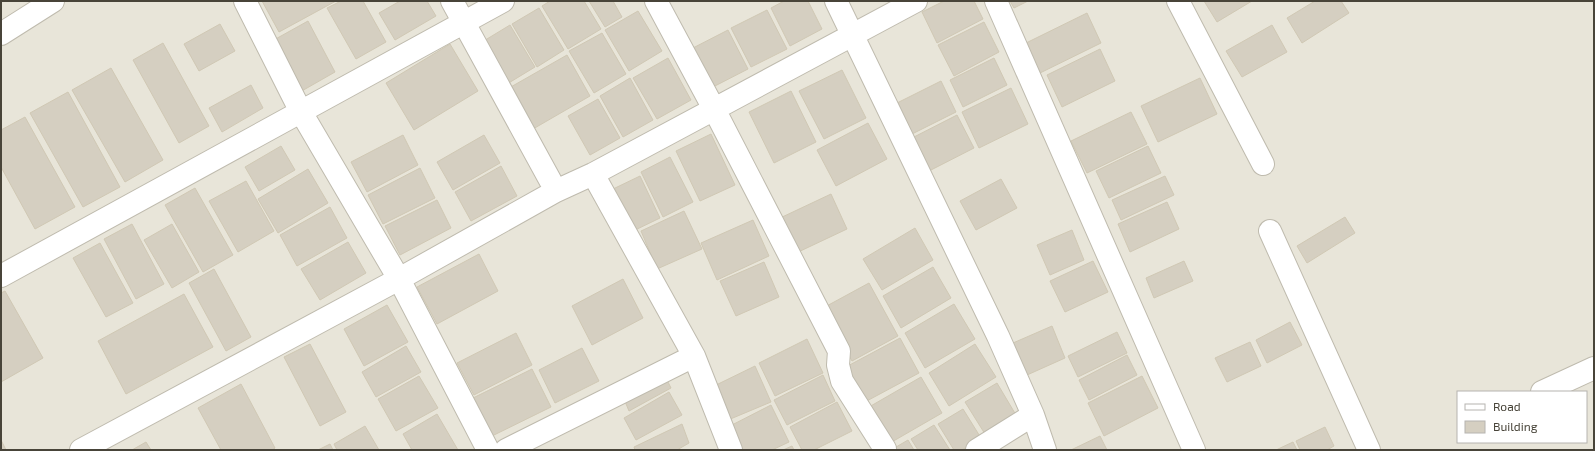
<svg xmlns="http://www.w3.org/2000/svg" width="1595" height="451" font-family="'Exo 2',sans-serif">
<rect width="100%" height="100%" fill="#f4f2eb"/>
<path fill="#e8e5d9" fill-rule="evenodd" d="M1,1H1594V450H1ZM1458,392H1586V442H1458Z"/>
<path fill="#d5cfc1" stroke="#d0c8b4" d="M262,1H336L279,32Z
M341,1H363L386,42L356,59L327,8Z
M400,1H427L436,16L395,40L379,13Z
M550,1H584L601,29L568,49L542,6Z
M589,1H613L622,17L605,27Z
M784,1H808L822,29L790,46L771,8Z
M944,1H974L983,19L937,43L922,12Z
M1010,1H1028L1014,8Z
M1204,1H1252L1217,22Z
M1315,1H1341L1349,13L1302,43L1287,18Z
M539,8L564,50L537,67L512,24Z
M767,10L787,49L751,67L731,28Z
M638,11L662,51L629,71L605,30Z
M1087,13L1101,43L1040,73L1026,43Z
M308,21L335,72L300,92L272,41Z
M984,22L999,52L954,76L938,45Z
M220,24L235,51L199,71L184,44Z
M510,25L535,67L507,84L482,42Z
M1272,25L1287,52L1242,77L1226,51Z
M728,30L748,69L711,88L691,49Z
M602,33L626,74L594,93L569,51Z
M163,43L209,126L179,143L133,60Z
M450,44L478,91L414,130L386,83Z
M1100,49L1115,81L1062,107L1047,75Z
M567,55L590,96L533,129L509,88Z
M668,58L691,100L657,119L633,78Z
M994,58L1007,85L963,107L950,80Z
M111,68L163,160L125,182L72,90Z
M842,70L866,118L824,139L799,91Z
M630,78L653,120L623,137L600,96Z
M1200,78L1217,114L1158,142L1141,106Z
M941,81L956,112L910,135L895,104Z
M251,85L263,108L222,132L209,108Z
M1011,88L1028,124L979,148L962,112Z
M791,91L816,142L774,163L749,112Z
M68,92L120,187L83,207L30,113Z
M598,99L620,138L590,155L568,116Z
M1131,112L1147,144L1087,173L1071,141Z
M957,115L974,148L929,171L912,138Z
M25,117L75,207L35,229L1,167V130Z
M868,123L887,159L836,186L817,150Z
M711,134L735,185L700,201L676,151Z
M403,135L418,165L367,192L351,162Z
M484,135L500,163L453,190L437,162Z
M281,146L295,170L259,191L245,167Z
M1148,146L1161,173L1109,198L1096,171Z
M670,157L693,202L663,217L641,172Z
M501,166L517,196L471,221L455,192Z
M420,168L435,198L383,224L368,195Z
M308,169L328,203L278,233L258,199Z
M640,176L660,218L631,232L611,190Z
M1165,176L1174,195L1121,220L1112,200Z
M1001,179L1017,208L976,230L960,201Z
M246,181L274,231L238,252L209,201Z
M195,188L233,255L203,272L165,205Z
M831,194L847,229L794,254L778,219Z
M437,200L451,228L400,255L385,226Z
M1167,202L1179,229L1130,252L1118,224Z
M330,207L347,238L297,266L280,235Z
M684,211L702,249L657,269L641,231Z
M1345,217L1355,233L1307,263L1297,246Z
M753,220L769,256L717,280L701,243Z
M132,224L164,284L136,299L104,239Z
M172,224L199,272L172,288L144,240Z
M915,228L933,260L882,290L863,259Z
M1072,230L1084,260L1050,275L1037,245Z
M348,242L366,273L320,300L301,269Z
M100,243L133,303L106,317L73,258Z
M479,254L498,291L437,324L417,287Z
M1093,261L1108,292L1065,312L1050,281Z
M1184,261L1193,281L1154,298L1146,278Z
M764,262L779,297L736,316L720,281Z
M933,267L951,298L901,328L883,296Z
M214,269L251,337L226,351L189,283Z
M623,279L643,318L592,345L572,306Z
M869,283L898,336L852,361L823,308Z
M5,291L43,358L1,382V293Z
M184,294L213,347L126,394L98,341Z
M954,304L975,339L925,368L905,333Z
M387,305L408,342L364,366L344,329Z
M1290,322L1302,345L1267,363L1256,340Z
M1052,326L1065,358L1027,375L1013,343Z
M1117,332L1127,353L1078,377L1068,356Z
M516,333L532,365L474,395L457,363Z
M900,338L919,373L863,403L844,368Z
M807,339L823,373L775,396L759,363Z
M1250,342L1261,366L1227,382L1215,358Z
M310,344L346,412L320,426L284,357Z
M975,344L996,377L949,406L929,373Z
M406,346L421,372L376,397L362,372Z
M582,348L599,381L555,403L539,370Z
M1127,355L1137,375L1089,400L1079,380Z
M755,366L771,402L728,420L712,387Z
M532,369L551,407L492,436L473,398Z
M823,375L835,401L787,425L774,400Z
M419,376L438,408L396,431L378,399Z
M665,376L671,388L629,411L624,399Z
M1142,376L1158,408L1104,436L1088,403Z
M921,377L942,413L890,443L869,407Z
M997,383L1016,415L985,434L965,402Z
M241,384L275,448L272,450H221L198,408Z
M669,392L682,415L636,440L624,418Z
M837,402L852,431L814,450H802L790,427Z
M771,405L789,442L772,450H739L728,427Z
M963,409L981,438L962,450H954L938,424Z
M437,414L458,450H412L403,434Z
M682,424L689,443L677,450H635L634,447Z
M934,425L950,450H918L911,439Z
M365,426L379,450H337L334,444Z
M1325,427L1334,446L1327,450H1300L1296,441Z
M1100,436L1107,450H1071Z
M1,440L6,450H1Z
M908,440L914,450H891Z
M146,442L151,450H132Z
M1293,442L1297,450H1276Z
M330,444L333,450H318Z
M792,446L794,450H783Z"/>
<g fill="none" stroke-linecap="round" stroke-linejoin="round">
<defs>
<path id="minor" d="M245,1L301,112L399,279L488,450
M452,1L556,191
M656,1L714,109L839,351L838,365L842,381L885,449
M836,1L998,336L1033,415L1045,450
M996,1L1194,450
M1178,1L1263,164
M1,34L53,1
M593,174L694,356L731,450
M1270,231L1369,450
M1,276L503,1
M1542,392L1594,368
M81,450L399,279L556,191L593,174L916,1
M506,450L694,356
M977,450L1033,415"/>
</defs>
<use href="#minor" stroke="#bfbbae" stroke-width="24"/>
<use href="#minor" stroke="#fff" stroke-width="22"/>
</g>
<rect width="1595" height="451" fill="none" stroke="#484439" stroke-width="4"/>
<rect x="1457" y="391" width="130" height="52" fill="#ffffff" stroke="#b6b4b0"/>
<rect x="1465" y="404" width="20" height="6" fill="#ffffff" stroke="#b6b4b0"/>
<text x="1493" y="411" font-size="12" fill="#484439">Road</text>
<rect x="1465" y="421" width="20" height="12" fill="#d5cfc1" stroke="#b6b4b0"/>
<text x="1493" y="431" font-size="12" fill="#484439">Building</text>
</svg>
